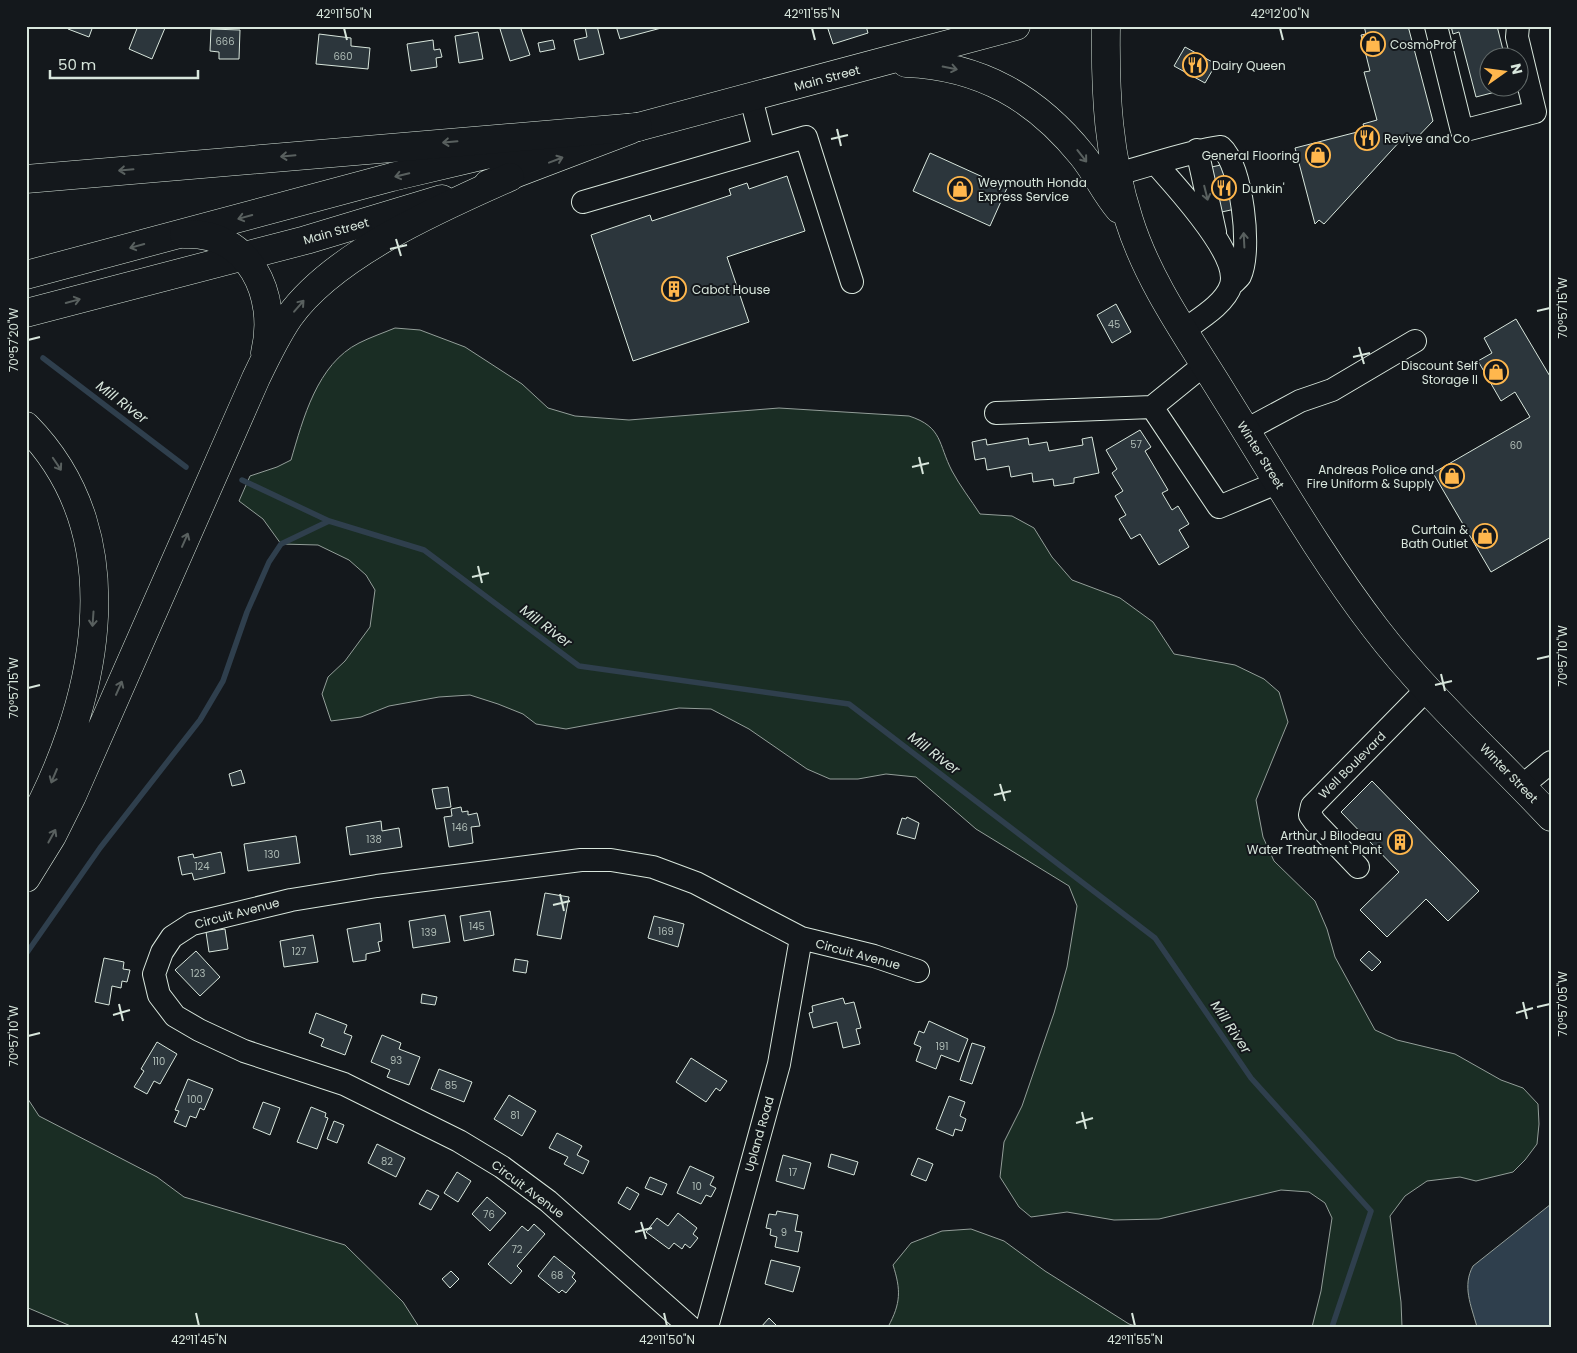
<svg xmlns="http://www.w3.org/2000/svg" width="1577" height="1353" font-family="Poppins,sans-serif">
<rect width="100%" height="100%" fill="#14181c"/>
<path fill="#1a2d24" stroke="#939e99" d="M395,328L420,330L465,347L522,384L548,408L575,416L629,420L779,408L909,416C943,427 938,444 952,471C960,486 971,500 980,514L1012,516L1034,528L1052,557L1072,580L1120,598L1153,622L1174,654L1235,665L1264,679L1279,692L1288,722L1256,800L1263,837L1274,861L1315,901L1327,929L1335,957L1375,1030L1397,1040L1455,1054L1501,1080L1523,1088L1538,1104L1539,1124L1537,1144L1525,1160L1513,1172L1476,1181L1460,1177L1427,1181L1405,1196L1390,1216L1401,1302L1402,1327H1312L1321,1291L1332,1218L1325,1203L1309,1192L1281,1190L1159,1219L1114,1220L1067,1212L1031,1217L1019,1207L1000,1177L1004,1142L1022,1106L1054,1013L1067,967L1077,906L1069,886L976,829L916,777L886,774L858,779H830L807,769L749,729L711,709L679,708L566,729L536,724L523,714L498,704L470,695L439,697L389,706L361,717L331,721L322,694L328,677L345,661L370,627L375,590L366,575L349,560L318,545L281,544L263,519L239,501L250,476L277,467L291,460C303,419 317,364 359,343C371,337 383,333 395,328Z
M26,1096L39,1116L157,1177L184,1197L345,1245L403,1302L419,1327H73L26,1307Z
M971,1229L1004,1241L1045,1271L1129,1324L1139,1327H888C901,1303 901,1290 893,1265L911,1243L942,1231Z"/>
<path fill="#2f3f4d" stroke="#939e99" d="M1551,1204V1327H1477C1471,1305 1462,1286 1473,1266Z"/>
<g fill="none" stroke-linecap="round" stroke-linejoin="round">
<path stroke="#2f3f4d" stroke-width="5.5" d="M43,358L186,467
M242,480L329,521L424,550L579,666L849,704L1155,938L1251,1078L1371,1211L1332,1327
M26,954L100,848L200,720L223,681L247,612L269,562L281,544L329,521"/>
</g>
<path fill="#2c363c" stroke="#d8e6dc" d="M69,26H93L89,37L68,29Z
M138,26L165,28L152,59L129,49Z
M509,26H520L530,55L510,61L500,29Z
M585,26H597L604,54L579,60L574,40L587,37Z
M616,26H664L665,27L620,39Z
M827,26H866L868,33L833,44Z
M1364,26H1408L1433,121L1409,146L1402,139L1324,224L1319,220L1315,224L1295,148L1365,130L1363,124L1377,120L1364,72L1370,71L1361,35L1366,34Z
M1451,26H1497L1505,58H1490V88H1511L1476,97L1459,32L1453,34Z
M211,29L240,30L239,59H219V52L210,51Z
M478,32L483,59L459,63L455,36Z
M319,34L351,38V46L370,48L368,69L316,64Z
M433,40L434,50L440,49L442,57L436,58L437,67L411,71L407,44Z
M553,40L555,49L540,52L538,43Z
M1185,47L1216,64L1205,83L1174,66Z
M930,153L1007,188L990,226L913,191Z
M1230,163L1240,208L1217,213L1207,168Z
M787,176L805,231L727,257L749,322L633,361L591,235L650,215L652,221L731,195L729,189L747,183L749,189Z
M1116,304L1131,332L1112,343L1097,315Z
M1516,319L1551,378V537L1491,572L1433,473L1530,417L1515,392L1501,401L1478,361L1492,353L1484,338Z
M1140,430L1151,447L1145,451L1168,490L1162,493L1172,510L1178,506L1189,524L1179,530L1189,547L1159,565L1140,534L1131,539L1119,519L1126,515L1115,496L1123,491L1112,473L1117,469L1106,450Z
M1092,437L1099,473L1074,478V483L1054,486L1053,479L1033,482L1032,473L1011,477L1009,466L987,470L985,458L975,460L972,442L986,439L987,445L1028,438L1029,445L1047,442L1049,451L1083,445L1082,439Z
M241,770L245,783L232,786L229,774Z
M1372,781L1479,891L1448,921L1426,899L1387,937L1360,910L1399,872L1341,812Z
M448,787L451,807L436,809L432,789Z
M461,807L462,812L468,811V815L477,813L480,826L471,827L473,843L449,847L444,817L452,816L451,809Z
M907,817L919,823L915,839L897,834L902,818L906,819Z
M381,821L382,831L399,828L402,847L350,855L346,827Z
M296,836L300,863L248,871L244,844Z
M221,852L225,873L194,880L192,873L182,875L178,857L193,854L194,858Z
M545,893L569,897L561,939L537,935Z
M490,911L494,935L464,941L460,916Z
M445,915L450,942L413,948L409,921Z
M654,916L684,924L678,947L648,938Z
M380,923L382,941L378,942L380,951L366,954V960L353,962L347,929Z
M225,929L228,949L209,952L206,932Z
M313,935L318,962L284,967L280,941Z
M196,951L220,977L200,996L175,970Z
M1369,951L1381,962L1372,971L1360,960Z
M104,958L124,962L123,969L130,970L127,982L122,981L121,988L112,986L109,1005L95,1002Z
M515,959L528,961L526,973L513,971Z
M422,994L437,997L435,1005L421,1003Z
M843,998L845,1004L854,1002L861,1028L856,1029L860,1044L843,1048L837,1022L813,1028L809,1013L813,1012L812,1006Z
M316,1013L347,1025L344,1033L352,1036L345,1055L321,1046L324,1039L309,1033Z
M929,1021L968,1039L959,1062L941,1055L936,1069L916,1061L921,1047L914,1044L919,1031L924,1033Z
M382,1035L401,1043L399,1049L420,1057L409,1085L387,1077L390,1070L371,1062Z
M157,1042L177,1054L160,1084L154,1081L147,1094L134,1087L144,1071L141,1069Z
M972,1043L985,1047L972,1084L960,1080Z
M691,1058L727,1081L720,1091L716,1088L706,1102L676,1082Z
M439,1069L472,1082L464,1102L431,1089Z
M188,1079L213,1089L204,1110L200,1108L196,1118L190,1116L186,1127L174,1122L179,1111L175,1110Z
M509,1095L536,1111L522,1136L494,1119Z
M949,1096L965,1102L960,1116L966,1119L962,1131L955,1129L953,1136L936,1129Z
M263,1102L280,1108L270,1135L253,1128Z
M311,1107L326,1113L325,1117L328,1118L317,1149L297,1142Z
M334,1121L344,1125L337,1143L327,1139Z
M557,1133L582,1146L577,1155L589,1161L583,1174L564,1164L568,1157L549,1148Z
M377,1144L405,1158L396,1177L368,1163Z
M831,1154L858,1162L854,1175L828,1167Z
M783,1155L811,1163L804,1189L776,1181Z
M918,1158L933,1164L926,1181L911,1175Z
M690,1166L714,1177L710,1185L716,1188L711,1197L706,1195L701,1204L677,1193Z
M457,1172L471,1181L458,1202L444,1193Z
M650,1177L667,1184L662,1195L645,1188Z
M627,1187L639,1194L630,1210L618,1203Z
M427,1190L439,1196L431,1210L419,1204Z
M487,1197L506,1213L490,1231L472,1214Z
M777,1211L798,1215L795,1231L802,1232L798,1252L775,1247L777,1237L770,1235L771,1229L766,1228L769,1214L776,1215Z
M678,1213L697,1228L693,1234L698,1238L690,1248L685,1244L682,1249L674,1243L669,1249L646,1232L657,1218L668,1226Z
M534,1224L545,1234L517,1266L522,1271L511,1284L488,1264L522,1226L528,1231Z
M554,1256L575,1273L572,1277L576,1281L566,1293L562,1290L559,1293L538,1276Z
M771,1260L800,1267L793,1292L765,1284Z
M451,1271L459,1279L450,1288L442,1279Z
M769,1318L778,1327H761Z"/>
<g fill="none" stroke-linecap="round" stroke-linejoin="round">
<defs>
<path id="minor" d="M1436,26L1462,131L1535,112L1517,37L1518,26
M751,98L764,149
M1197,150L1215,232
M1156,164C1176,187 1240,254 1231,285C1225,304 1199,319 1184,330
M1117,174C1152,165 1186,152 1221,147C1242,165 1252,251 1240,276C1238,279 1234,282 1231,285
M583,202L806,137L852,282
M1152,407L1205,364
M996,413L1152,407L1219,507L1279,482
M1246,430L1300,401L1332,390L1415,341
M1522,786L1551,762
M1358,867L1315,822L1310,815L1312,806L1427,689
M690,1327L548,1201L502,1167L459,1141L344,1084L244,1051L199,1030L175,1016L159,995L154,974L162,952L172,937L192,924L291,900L377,886L581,860H611L653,867L696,883L801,938L874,956L918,971
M707,1327L779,1064L801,938"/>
<path id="major" d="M1106,26C1105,94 1108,155 1129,220C1149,284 1191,341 1225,397C1274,475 1320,556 1376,629C1428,697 1493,755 1551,817
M906,63C981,66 1036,98 1082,155C1096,172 1105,193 1119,209
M615,130L638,127L1016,26
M488,184L630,130
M26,275L392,177L528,145
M26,313L306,240L442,199"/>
<path id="highway" d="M26,179L638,127
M184,234C249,231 279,295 265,353
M26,426C137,538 95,710 26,833
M26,878L52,836L72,796L256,378C266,357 276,336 289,317C334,254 440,208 510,177"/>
</defs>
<use href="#minor" stroke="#d8e6dc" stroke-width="24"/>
<use href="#major" stroke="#d8e6dc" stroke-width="29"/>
<use href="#highway" stroke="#d8e6dc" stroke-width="29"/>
<use href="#minor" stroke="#14181c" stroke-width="22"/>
<use href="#major" stroke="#14181c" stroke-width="28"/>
<use href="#highway" stroke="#14181c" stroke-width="28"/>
</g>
<defs><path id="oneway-shaft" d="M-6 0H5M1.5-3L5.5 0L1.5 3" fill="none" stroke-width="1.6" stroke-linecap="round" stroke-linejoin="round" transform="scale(1.25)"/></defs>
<g stroke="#59605f">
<use href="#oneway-shaft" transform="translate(950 68) rotate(11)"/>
<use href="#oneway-shaft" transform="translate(450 142) rotate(175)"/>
<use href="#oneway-shaft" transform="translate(288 156) rotate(175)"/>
<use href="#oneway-shaft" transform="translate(1082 156) rotate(52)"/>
<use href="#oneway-shaft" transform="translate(556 160) rotate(-21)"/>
<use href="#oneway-shaft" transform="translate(126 170) rotate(175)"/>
<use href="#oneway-shaft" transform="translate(402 175) rotate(166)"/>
<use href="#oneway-shaft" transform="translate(1206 193) rotate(76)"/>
<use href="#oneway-shaft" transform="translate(245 217) rotate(165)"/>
<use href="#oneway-shaft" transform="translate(1244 240) rotate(-93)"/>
<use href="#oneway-shaft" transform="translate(137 246) rotate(165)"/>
<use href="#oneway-shaft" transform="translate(73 301) rotate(-15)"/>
<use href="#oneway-shaft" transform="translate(299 306) rotate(-49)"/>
<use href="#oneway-shaft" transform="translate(57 464) rotate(56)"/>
<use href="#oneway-shaft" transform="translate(185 540) rotate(-66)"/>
<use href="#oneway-shaft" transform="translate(93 619) rotate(94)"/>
<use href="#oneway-shaft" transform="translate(119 688) rotate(-66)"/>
<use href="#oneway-shaft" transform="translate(54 776) rotate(113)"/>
<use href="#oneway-shaft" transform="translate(52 836) rotate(-61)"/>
</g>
<path fill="none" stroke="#d8e6dc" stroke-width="2" d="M344,28L347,40M812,28L815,40M1280,28L1283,40M837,129L841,146M831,139L848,135M396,239L401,256M390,249L407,245M1537,311L1550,308M28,340L40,337M1359,347L1364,364M1353,357L1370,353M919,457L923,474M912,467L929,463M478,566L482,583M472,577L489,573M1537,659L1550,656M1441,674L1445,691M1435,685L1452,681M28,688L40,685M1000,784L1005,801M994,795L1011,791M560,894L564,911M553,905L570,901M1523,1002L1527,1019M119,1004L123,1021M1537,1007L1550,1004M1516,1013L1533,1008M113,1015L130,1010M28,1036L40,1033M1082,1112L1086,1129M1076,1123L1093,1118M641,1222L646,1239M635,1232L652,1228M196,1313L199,1326M664,1313L667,1326M1132,1313L1135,1326"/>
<defs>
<symbol id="shop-ring" viewBox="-11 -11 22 22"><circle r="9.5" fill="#14181c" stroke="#ffb74d" stroke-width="1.5"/><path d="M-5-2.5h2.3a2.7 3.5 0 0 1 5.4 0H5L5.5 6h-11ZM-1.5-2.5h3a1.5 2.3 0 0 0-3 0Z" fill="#ffb74d"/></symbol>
<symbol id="restaurant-ring" viewBox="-11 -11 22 22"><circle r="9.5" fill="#14181c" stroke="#ffb74d" stroke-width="1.5"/><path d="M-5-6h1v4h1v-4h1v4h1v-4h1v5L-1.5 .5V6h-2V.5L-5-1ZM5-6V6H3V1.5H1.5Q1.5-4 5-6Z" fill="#ffb74d"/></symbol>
<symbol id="building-ring" viewBox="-11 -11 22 22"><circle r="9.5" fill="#14181c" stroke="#ffb74d" stroke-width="1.5"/><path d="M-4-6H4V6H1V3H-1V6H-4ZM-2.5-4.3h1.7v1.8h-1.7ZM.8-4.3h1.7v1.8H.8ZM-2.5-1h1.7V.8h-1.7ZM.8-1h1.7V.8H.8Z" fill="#ffb74d"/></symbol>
</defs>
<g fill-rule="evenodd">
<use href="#shop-ring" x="1359" y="30" width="28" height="28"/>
<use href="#restaurant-ring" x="1181" y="51" width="28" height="28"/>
<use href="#restaurant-ring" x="1353" y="124" width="28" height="28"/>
<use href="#shop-ring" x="1304" y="141" width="28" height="28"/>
<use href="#restaurant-ring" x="1210" y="174" width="28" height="28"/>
<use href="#shop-ring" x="946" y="175" width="28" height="28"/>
<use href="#building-ring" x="660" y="275" width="28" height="28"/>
<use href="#shop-ring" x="1482" y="358" width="28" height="28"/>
<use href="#shop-ring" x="1438" y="462" width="28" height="28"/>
<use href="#shop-ring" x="1471" y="522" width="28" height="28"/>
<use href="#building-ring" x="1386" y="828" width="28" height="28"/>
</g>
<g text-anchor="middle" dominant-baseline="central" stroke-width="4" stroke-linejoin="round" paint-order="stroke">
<g font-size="10" fill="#adbab4">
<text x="225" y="41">666</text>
<text x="343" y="56">660</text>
<text x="1114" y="324">45</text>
<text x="1136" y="444">57</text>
<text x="1516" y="445">60</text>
<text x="460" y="827">146</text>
<text x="374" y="839">138</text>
<text x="272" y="854">130</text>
<text x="202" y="866">124</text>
<text x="477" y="926">145</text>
<text x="666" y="931">169</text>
<text x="429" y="932">139</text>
<text x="299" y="951">127</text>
<text x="198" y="973">123</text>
<text x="942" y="1046">191</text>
<text x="396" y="1060">93</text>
<text x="159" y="1061">110</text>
<text x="451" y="1085">85</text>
<text x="195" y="1099">100</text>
<text x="515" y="1115">81</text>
<text x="387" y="1161">82</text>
<text x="793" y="1172">17</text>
<text x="697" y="1186">10</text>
<text x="489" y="1214">76</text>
<text x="784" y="1232">9</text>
<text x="517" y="1249">72</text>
<text x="557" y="1275">68</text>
</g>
<g font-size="12" fill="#d8e6dc" stroke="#14181c" text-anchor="start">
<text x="1390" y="44">CosmoProf</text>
<text x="1212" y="65">Dairy Queen</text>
<text x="1384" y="138">Revive and Co</text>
<text x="1300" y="155" text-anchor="end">General Flooring</text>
<text x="978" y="182">Weymouth Honda<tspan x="978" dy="14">Express Service</tspan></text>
<text x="1242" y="188">Dunkin'</text>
<text x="692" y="289">Cabot House</text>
<text x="1478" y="365" text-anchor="end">Discount Self<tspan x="1478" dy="14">Storage II</tspan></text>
<text x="1434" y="469" text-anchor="end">Andreas Police and<tspan x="1434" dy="14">Fire Uniform &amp; Supply</tspan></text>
<text x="1468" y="529" text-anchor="end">Curtain &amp;<tspan x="1468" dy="14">Bath Outlet</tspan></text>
<text x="1382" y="835" text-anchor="end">Arthur J Bilodeau<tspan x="1382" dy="14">Water Treatment Plant</tspan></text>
</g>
<g font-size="12" fill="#d8e6dc" stroke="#14181c">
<text transform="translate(827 78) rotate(-15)">Main Street</text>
<text transform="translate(336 231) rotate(-16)">Main Street</text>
<text transform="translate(1261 455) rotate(58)">Winter Street</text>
<text transform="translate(1352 765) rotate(-45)">Well Boulevard</text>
<text transform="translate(1509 773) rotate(46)">Winter Street</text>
<text transform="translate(237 913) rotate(-15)">Circuit Avenue</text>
<text transform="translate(858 954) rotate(15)">Circuit Avenue</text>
<text transform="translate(759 1134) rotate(-74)">Upland Road</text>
<text transform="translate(528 1189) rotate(37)">Circuit Avenue</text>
</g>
<g font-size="14" font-style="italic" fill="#d8e6dc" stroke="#14181c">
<text transform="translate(122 402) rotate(37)">Mill River</text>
<text transform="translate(546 626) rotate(37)">Mill River</text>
<text transform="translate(934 753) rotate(37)">Mill River</text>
<text transform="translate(1231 1027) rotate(56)">Mill River</text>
</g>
</g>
<rect width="1577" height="1353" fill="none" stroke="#14181c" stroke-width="55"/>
<g transform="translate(1504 72) rotate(76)"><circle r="24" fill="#14181c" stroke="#626a69"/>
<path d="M0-4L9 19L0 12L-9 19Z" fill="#ffb74d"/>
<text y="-8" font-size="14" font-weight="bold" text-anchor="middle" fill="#d8e6dc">N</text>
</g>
<path d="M50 70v8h148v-8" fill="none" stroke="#d8e6dc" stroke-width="2.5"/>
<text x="58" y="70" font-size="15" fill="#d8e6dc" stroke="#14181c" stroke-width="4" paint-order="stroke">50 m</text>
<rect x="28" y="28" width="1522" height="1298" fill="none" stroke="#d8e6dc" stroke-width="2"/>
<g font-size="12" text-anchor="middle" fill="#d8e6dc">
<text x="344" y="18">42°11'50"N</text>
<text x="812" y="18">42°11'55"N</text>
<text x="1280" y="18">42°12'00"N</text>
<text transform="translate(1563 308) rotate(-90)" y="4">70°57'15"W</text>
<text transform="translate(14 340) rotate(-90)" y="4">70°57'20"W</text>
<text transform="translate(1563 656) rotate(-90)" y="4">70°57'10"W</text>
<text transform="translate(14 688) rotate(-90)" y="4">70°57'15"W</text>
<text transform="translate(1563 1004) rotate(-90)" y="4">70°57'05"W</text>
<text transform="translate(14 1036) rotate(-90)" y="4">70°57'10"W</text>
<text x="199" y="1344">42°11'45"N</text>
<text x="667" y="1344">42°11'50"N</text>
<text x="1135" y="1344">42°11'55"N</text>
</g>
</svg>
